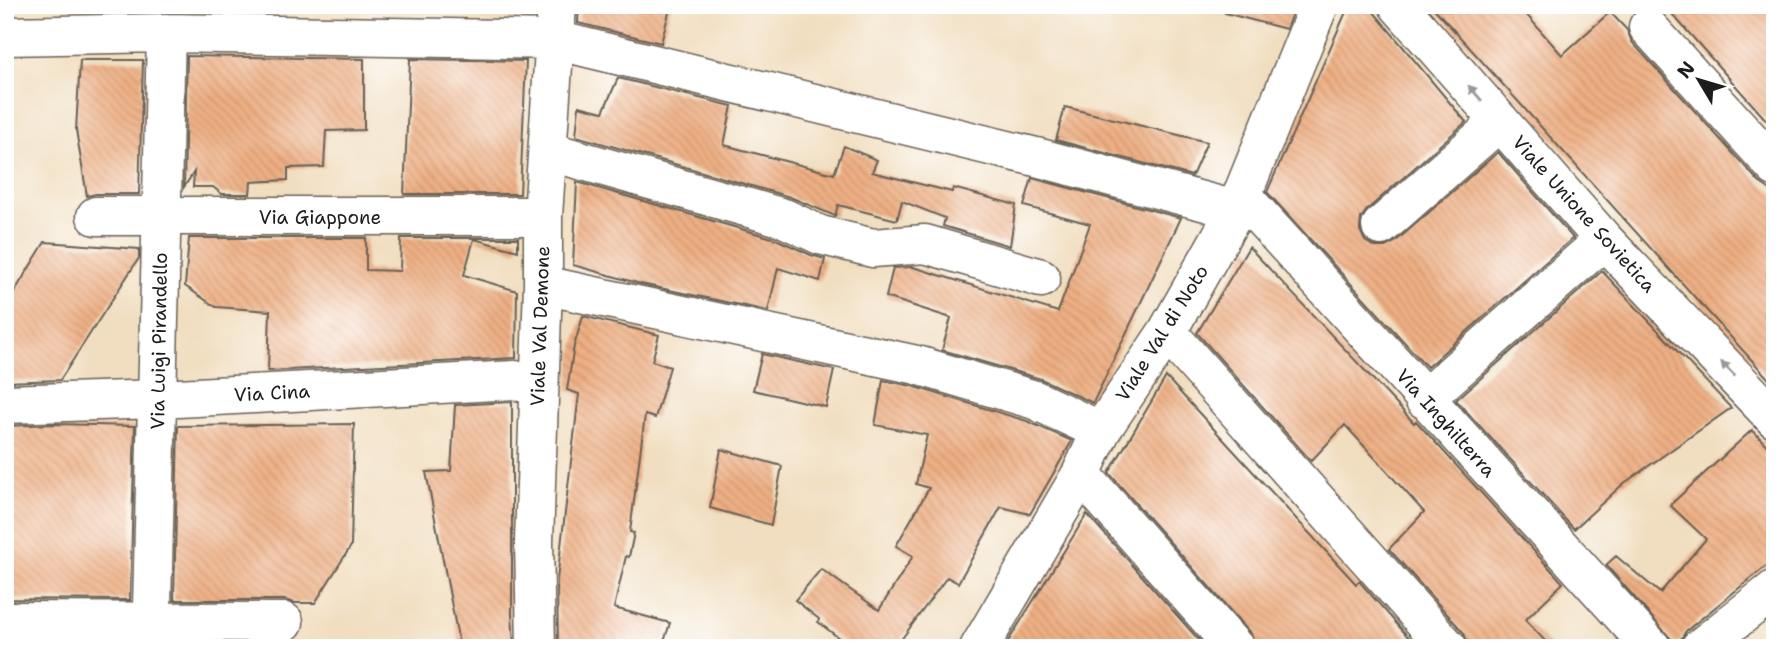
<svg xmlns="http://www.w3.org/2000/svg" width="1780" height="653" font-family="'Shantell Sans',sans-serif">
<defs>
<pattern id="building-back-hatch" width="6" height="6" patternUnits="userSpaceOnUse" patternTransform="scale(1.75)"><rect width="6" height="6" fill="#eeaf83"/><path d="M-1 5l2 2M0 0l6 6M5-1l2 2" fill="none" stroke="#cc9671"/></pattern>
</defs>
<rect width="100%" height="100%" fill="#fff"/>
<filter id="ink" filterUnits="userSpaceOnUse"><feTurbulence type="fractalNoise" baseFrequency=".0143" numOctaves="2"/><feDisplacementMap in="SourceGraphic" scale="14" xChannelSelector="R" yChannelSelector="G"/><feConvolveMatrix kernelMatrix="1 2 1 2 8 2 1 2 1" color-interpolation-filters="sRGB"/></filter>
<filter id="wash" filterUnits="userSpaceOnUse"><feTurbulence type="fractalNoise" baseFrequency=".00686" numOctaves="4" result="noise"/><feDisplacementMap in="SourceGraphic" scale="28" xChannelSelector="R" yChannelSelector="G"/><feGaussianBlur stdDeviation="1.57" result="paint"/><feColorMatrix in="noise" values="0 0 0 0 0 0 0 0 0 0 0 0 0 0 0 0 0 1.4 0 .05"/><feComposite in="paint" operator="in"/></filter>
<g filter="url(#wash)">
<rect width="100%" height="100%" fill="#f1dec0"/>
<g id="blocks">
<path fill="url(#building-back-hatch)" d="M579,5H671L661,43L578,23Z
M1226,5H1295L1286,29L1225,13Z
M1349,5H1368L1466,122L1367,210L1361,218L1360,230L1365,241L1375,247H1385L1395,242L1498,152L1573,238L1427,367L1267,192Z
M1431,5H1518L1562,55L1610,12L1627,30L1632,42L1759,182L1775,193V386Z
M1664,5H1775V130Z
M187,56L364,59V130L326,131L324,167L288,168V180L251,182L250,194H222L213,187H193L194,172L184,187Z
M410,59L526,61L520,194H404Z
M80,60H143L139,194H96L87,196L76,130Z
M618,78L732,106L724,145L834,174L844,146L877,160L872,172L952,192L953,188L1016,205L1010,246L943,226L945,218L902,201L897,220L838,205L835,216L790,197L576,136L579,106L603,112Z
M1065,107L1207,142L1192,176L1056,140Z
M1032,178L1181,218L1093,403L1041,379L942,350L951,318L886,297L893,268L913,267L1058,312L1090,224L1024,206Z
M577,182L776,239L811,255L825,259L820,281L778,268L768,311L641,284L573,265Z
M189,238H366V270L400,271L401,238H518V251L474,239L464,275L517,291L516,358L268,371L270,311L216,307L185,286Z
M45,242L139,249V258L60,380L5,382V307Z
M1249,247L1414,423L1416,421L1563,583L1525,620L1552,648H1469L1464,633L1389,549L1424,512L1345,425L1311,461L1197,333Z
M1602,271L1731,408L1623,484L1574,529L1456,400Z
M583,316L659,335L652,361L670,367L655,418L645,415L630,532L634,533L629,557L626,556L614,608L670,623L662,648H558L557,580L579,394L567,390L574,346Z
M762,354L834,370L826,407L753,390Z
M1166,377L1356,584L1359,581L1418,648H1256L1251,634L1109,473Z
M883,380L912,386L1027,421L1072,441L1030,514L1001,507L958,583L947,577L895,648H852L818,622L819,619L795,600L821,569L879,610L913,556L896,546L929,488L916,484L927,435L875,425Z
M512,402V614L514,648H460L426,472L451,471L455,405Z
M54,424L135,426L130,600L5,599V426Z
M354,424L351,546L315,603H295L284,600H174L178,426Z
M1752,430L1775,454V559L1686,631L1677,646L1606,565L1616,556L1660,593L1706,539L1670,505Z
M721,449L782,466L771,525L710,508Z
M1087,514L1206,648H1004Z
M5,643H124V648H5Z"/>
</g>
</g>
<g filter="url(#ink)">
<use href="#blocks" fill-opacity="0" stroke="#676055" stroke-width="2"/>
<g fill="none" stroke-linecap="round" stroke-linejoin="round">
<defs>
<path id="minor" d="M1398,5L1604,240L1775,419
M1648,27L1775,167
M5,36L166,33L555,40L1040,158L1236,210
M548,151L784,218L820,235L873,248L925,244L1041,278
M1242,196L1652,648
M96,216H543
M1381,226L1500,121
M543,285L917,365L1035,400L1101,431
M1167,332L1448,648
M1424,399L1604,240
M5,404L159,399L515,380L538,387
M1081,474L1235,648
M5,621L284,622
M151,648L166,33
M536,648L534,541L543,285V216L557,5
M979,648L1081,474L1101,431L1167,332L1236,210L1319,5
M1700,648L1775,589"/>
</defs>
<use href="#minor" stroke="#676055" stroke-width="41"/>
<use href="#minor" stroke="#fff" stroke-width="38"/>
</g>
<defs><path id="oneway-solid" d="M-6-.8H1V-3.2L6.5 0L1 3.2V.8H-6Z" transform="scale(1.75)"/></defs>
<g fill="#999">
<use href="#oneway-solid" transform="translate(1475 93) rotate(-131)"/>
<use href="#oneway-solid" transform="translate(1728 369) rotate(-134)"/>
</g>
</g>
<g text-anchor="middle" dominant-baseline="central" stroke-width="5" stroke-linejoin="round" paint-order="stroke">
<g font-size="19" fill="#1c1c1c" stroke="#fff">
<text transform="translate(1584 214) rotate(48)">Viale Unione Sovietica</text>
<text x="320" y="217">Via Giappone</text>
<text transform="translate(540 326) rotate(-88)">Viale Val Demone</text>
<text transform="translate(1162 333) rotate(-58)">Viale Val di Noto</text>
<text transform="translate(159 341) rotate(-89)">Via Luigi Pirandello</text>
<text transform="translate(272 393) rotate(-3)">Via Cina</text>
<text transform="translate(1446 423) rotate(48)">Via Inghilterra</text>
</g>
</g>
<rect width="1780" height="653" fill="none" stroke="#fff" stroke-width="28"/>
<g transform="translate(1699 80) rotate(308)" stroke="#ffffff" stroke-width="5" paint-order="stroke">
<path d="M0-5L12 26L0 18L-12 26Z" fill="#1c1c1c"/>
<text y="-10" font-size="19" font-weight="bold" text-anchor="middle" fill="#1c1c1c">N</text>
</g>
</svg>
